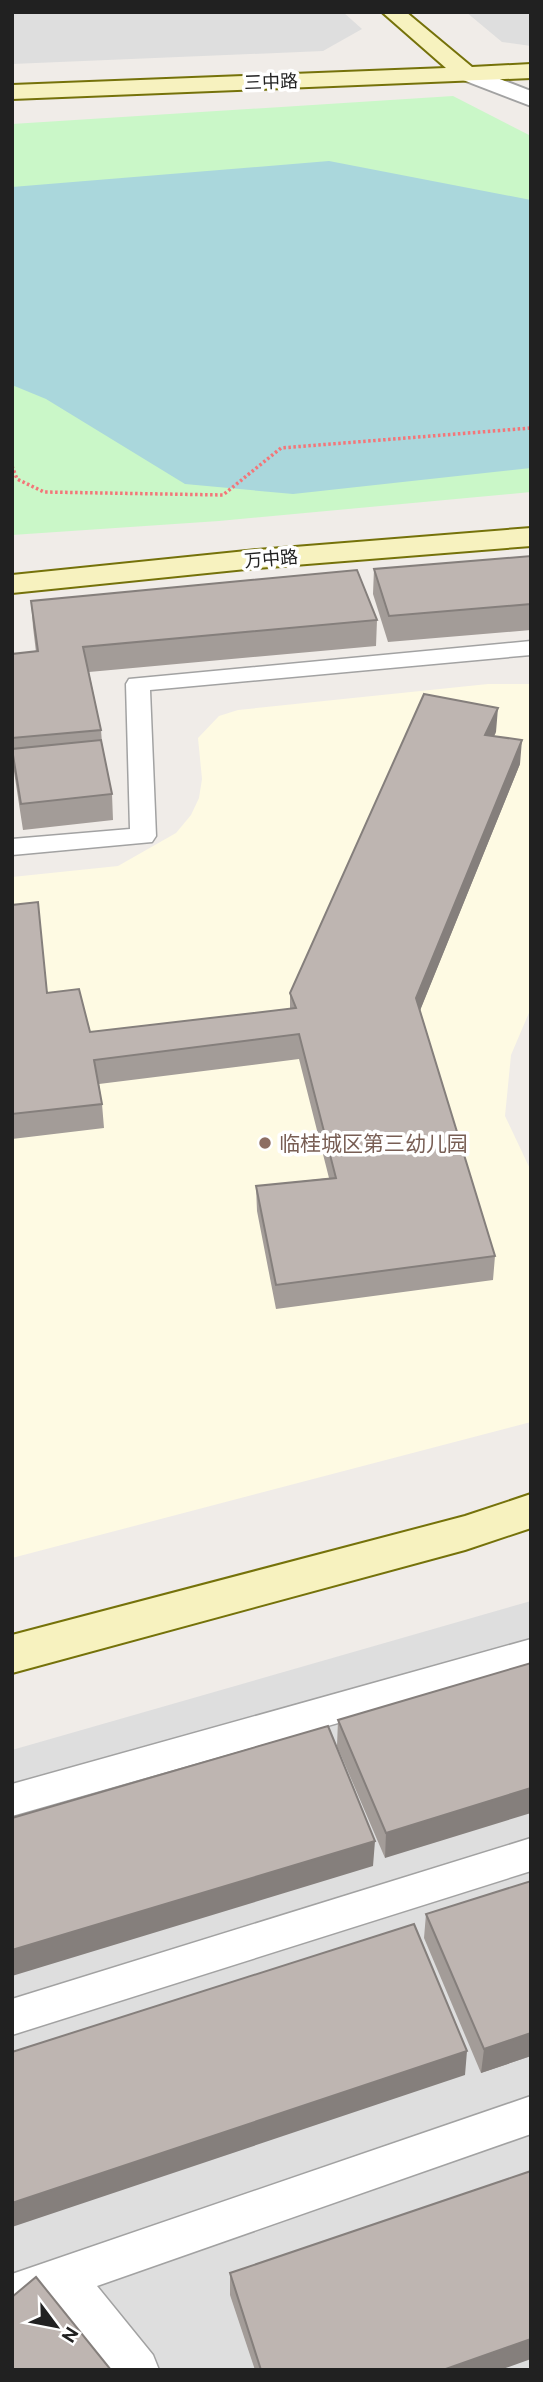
<svg xmlns="http://www.w3.org/2000/svg" width="543" height="2382" font-family="Ubuntu,'Noto Sans SC',sans-serif">
<rect width="100%" height="100%" fill="#f0ece8"/>
<path fill="#dedede" d="M12,12H343L362,29L323,51L12,64Z
M466,12H531V46L502,42Z
M531,1601V2370H12V1750Z"/>
<path fill="#fefae3" d="M488,684H531V1008L511,1055L505,1116L531,1171V1422L12,1558V877L118,866L176,833L191,815L199,798L202,779L198,738L219,716L238,710Z"/>
<path fill="#caf7c8" d="M453,96L531,136V492L219,521L12,535V124Z"/>
<path fill="#aad7dc" d="M329,161L531,200V468L293,494L185,484L46,399L12,385V187Z"/>
<g fill="none" stroke-linecap="round" stroke-linejoin="round">
<defs>
<path id="lane" d="M531,641V655L150,690L156,836L152,842L12,855V839L130,829L126,684L129,679Z
M531,1639V1668L12,1816V1784Z
M531,1838V1871L12,2035V1999Z
M531,2096V2134L97,2286L153,2355L159,2370H110L55,2301L12,2316V2274Z"/>
<path id="street" d="M466,66L531,91V106L458,78L455,73L458,68Z"/>
<path id="secondary" d="M382,12H406L472,67L531,64V78L12,99V85L446,68Z
M531,528V546L257,568L12,593V575L257,550Z
M531,1494V1528L465,1550L12,1673V1635L465,1516Z"/>
</defs>
<use href="#lane" stroke="#a2a2a2" stroke-width="3"/>
<use href="#street" stroke="#a2a2a2" stroke-width="4"/>
<use href="#secondary" stroke="#75720a" stroke-width="4"/>
<path stroke="#f37679" stroke-width="3.5" stroke-dasharray="2.5 2.5" stroke-linecap="butt" d="M12,466L17,479L44,492L223,495L281,448L531,428"/>
<use href="#lane" fill="#fff" fill-rule="evenodd"/>
<use href="#street" fill="#fff" fill-rule="evenodd"/>
<use href="#secondary" fill="#f7f2bf" fill-rule="evenodd"/>
</g>
<path fill="#a39c98" d="M531,556V630L388,642L373,594L374,569Z
M31,601L377,620L376,646L89,672L101,730L102,743L112,794L113,820L23,830L13,765L12,654L36,652L33,627Z
M496,732L494,736L520,764L420,1010L495,1256L493,1280L276,1309L257,1211L256,1186L329,1178L299,1059L99,1084L102,1104L104,1128L12,1139V905L47,993L90,1032L290,1009V993Z
M531,1663L385,1858L337,1746L338,1720Z
M531,1881V2056L481,2073L424,1938L426,1914Z
M230,2273L500,2370H255L230,2295Z"/>
<path fill="#857f7c" d="M498,708L496,732L483,759L485,735Z
M522,740L520,764L415,1023L416,998Z
M531,1788V1813L385,1858L386,1833Z
M375,1841L373,1866L12,1976V1950Z
M531,2033V2056L481,2073L484,2049Z
M467,2051L465,2075L12,2227V2203Z
M531,2339V2359L500,2370H443Z"/>
<path fill="#beb5b1" stroke="#857f7c" stroke-width="2" d="M531,556V604L389,616L374,569Z
M357,570L377,620L83,647L101,730L12,738V654L38,651L31,601Z
M424,694L498,708L485,735L522,740L416,998L495,1256L276,1285L256,1186L336,1178L299,1034L94,1060L102,1104L12,1114V905L38,902L47,993L79,989L90,1032L296,1008L290,993Z
M101,740L112,794L21,804L12,749Z
M531,1663V1788L386,1833L338,1720Z
M328,1726L375,1841L12,1950V1818Z
M531,1881V2033L484,2049L426,1914Z
M414,1924L467,2051L12,2203V2052Z
M531,2171V2339L443,2370H261L230,2273Z
M36,2277L111,2370H12V2297Z"/>
<circle fill="#8d6e63" stroke="#fff" stroke-width="2.5" cx="265" cy="1143" r="7"/>
<g text-anchor="middle" dominant-baseline="central" stroke-width="7" stroke-linejoin="round" paint-order="stroke">
<g font-size="18" fill="#212121" stroke="#fff">
<text transform="translate(271 81) rotate(-2)">三中路</text>
<text transform="translate(271 558) rotate(-5)">万中路</text>
</g>
<g font-size="21" fill="#785e54" stroke="#fff" text-anchor="start">
<text x="279" y="1143">临桂城区第三幼儿园</text>
</g>
</g>
<rect width="543" height="2382" fill="none" stroke="#212121" stroke-width="28"/>
<g transform="translate(56 2326) rotate(122)" stroke="#ffffff" stroke-width="5" paint-order="stroke">
<path d="M0-5L12 26L0 18L-12 26Z" fill="#212121"/>
<text y="-10" font-size="19" font-weight="bold" text-anchor="middle" fill="#212121">N</text>
</g>
</svg>
